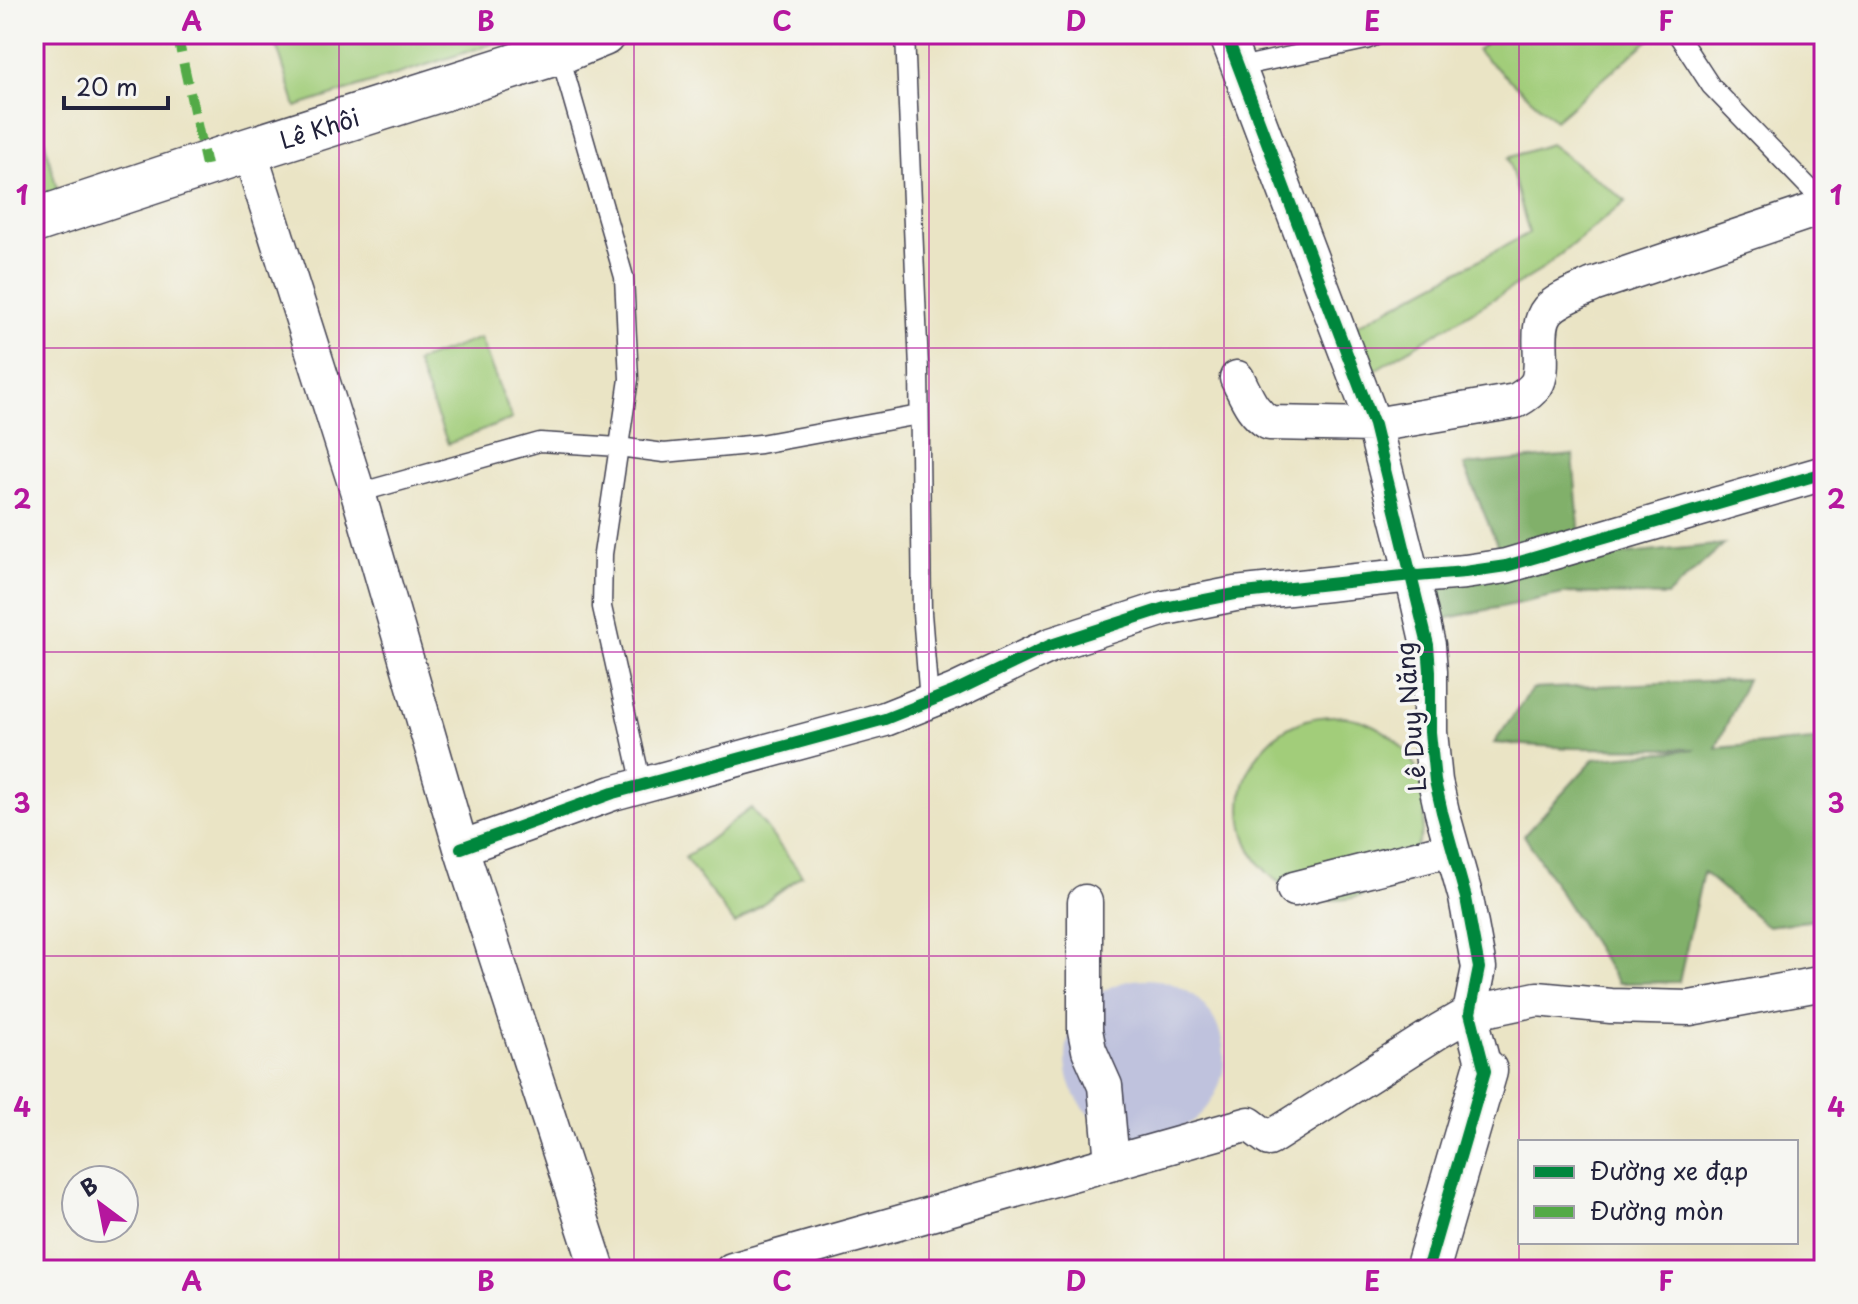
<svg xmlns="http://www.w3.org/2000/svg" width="1858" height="1304" font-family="'Playpen Sans',sans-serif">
<rect width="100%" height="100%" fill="#f6f6f2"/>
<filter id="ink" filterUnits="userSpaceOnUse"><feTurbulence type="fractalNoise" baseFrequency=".0125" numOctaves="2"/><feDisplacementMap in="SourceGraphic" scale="16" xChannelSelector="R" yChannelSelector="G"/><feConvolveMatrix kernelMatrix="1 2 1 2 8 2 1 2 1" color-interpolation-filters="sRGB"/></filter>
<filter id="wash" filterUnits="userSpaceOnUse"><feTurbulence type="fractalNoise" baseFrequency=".006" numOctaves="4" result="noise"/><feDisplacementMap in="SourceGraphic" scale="32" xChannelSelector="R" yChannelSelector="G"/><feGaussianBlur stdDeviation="1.8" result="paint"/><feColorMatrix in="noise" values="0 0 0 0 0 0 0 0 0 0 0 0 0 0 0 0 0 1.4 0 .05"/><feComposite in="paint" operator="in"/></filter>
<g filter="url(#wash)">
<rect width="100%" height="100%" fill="#eae4c5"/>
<path fill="#bfc2dd" d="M1066 1058a79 79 0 1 1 158 0a79 79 0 1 1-158 0Z"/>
<path fill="#a2cd7a" stroke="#62785a" stroke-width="2" d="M273,34H502L504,40L296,107Z
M1494,34H1656L1555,120L1477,51Z
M34,100L58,193L34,199Z
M1550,144L1626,201L1540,271L1353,383L1328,341L1529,233L1508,158Z
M480,338L512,419L448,444L416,362Z
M1241 808a92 92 0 1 1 184 0a92 92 0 1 1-184 0Z
M751,808L802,875L735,924L685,858Z"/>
<path fill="#81b06a" stroke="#526952" stroke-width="2" d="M1573,455L1580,538L1506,566L1464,465Z
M1724,544L1667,596L1568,593L1429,622L1417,576Z
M1747,679L1716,748L1824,739V919L1767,926L1703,872L1679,982L1618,983L1524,835L1594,759L1696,749L1571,748L1494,743L1532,689Z"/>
</g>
<g filter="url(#ink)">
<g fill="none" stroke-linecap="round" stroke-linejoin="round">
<defs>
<path id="service" d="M905,34L919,369L922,613L929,701
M1677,34L1711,86L1824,203
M559,52L624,277L629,379L603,554L602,607L642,785
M1239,67L1366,40L1380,34
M358,493L540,442L619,447L664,453L760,444L919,415"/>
<path id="minor" d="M1226,34L1374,425L1412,575L1428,645L1430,671V732L1435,781L1442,812L1466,898L1479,968L1470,1013L1485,1071
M249,150L358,493L461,848L598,1270
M1237,378C1246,395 1251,412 1269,423L1374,425L1516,401C1523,397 1531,392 1536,385C1548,366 1532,329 1548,310C1559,298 1579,292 1593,285L1824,207
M461,848L613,793L885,719L955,691L1051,645L1165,608L1235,594L1412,575L1417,576L1465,572L1506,566L1824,473
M1294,889L1452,849
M1085,902V1030L1089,1050L1105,1086L1112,1162
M732,1270L1249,1124L1269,1139L1439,1031L1470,1013L1537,999L1611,1006L1690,1008L1824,983"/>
<g id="tertiary">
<path id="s1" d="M34,221L249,150L559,52L603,34"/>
<path d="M1427,1270L1485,1071"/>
</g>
</defs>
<use href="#service" stroke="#403f50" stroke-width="21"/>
<use href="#minor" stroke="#403f50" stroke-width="37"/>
<use href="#tertiary" stroke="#403f50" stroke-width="47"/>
<use href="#service" stroke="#fff" stroke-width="18"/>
<use href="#minor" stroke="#fff" stroke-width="34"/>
<use href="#tertiary" stroke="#fff" stroke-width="44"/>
<path stroke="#53aa46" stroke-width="10" stroke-dasharray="20 10" stroke-linecap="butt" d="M177,34L206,165"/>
<defs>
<path id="cycleway" d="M1226,34L1374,425L1428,645L1430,671V732L1435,781L1442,812L1466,898L1479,968L1470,1013L1485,1071L1427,1270
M461,848L613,793L885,719L955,691L1051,645L1165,608L1235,594L1412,575L1417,576L1465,572L1506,566L1824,473"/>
</defs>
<use href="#cycleway" stroke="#f6f6f2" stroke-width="17"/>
<use href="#cycleway" stroke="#00873e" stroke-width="12"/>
</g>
</g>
<path fill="none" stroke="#b5179e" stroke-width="2" stroke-opacity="0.55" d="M339,34V1270M634,34V1270M929,34V1270M1224,34V1270M1519,34V1270M34,348H1824M34,652H1824M34,956H1824"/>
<g text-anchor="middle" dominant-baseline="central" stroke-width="7" stroke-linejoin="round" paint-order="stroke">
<g font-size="24" fill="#22223b" stroke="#f6f6f2">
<text stroke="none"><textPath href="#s1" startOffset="300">Lê Khôi</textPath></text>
<text transform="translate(1410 717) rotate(-95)">Lê Duy Năng</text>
</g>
</g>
<rect width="1858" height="1304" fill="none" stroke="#f6f6f2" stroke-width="88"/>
<rect x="1518" y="1140" width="280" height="104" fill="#f6f6f2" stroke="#a1a1a9" stroke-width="2"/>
<rect x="1534" y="1166" width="40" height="12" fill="#00873e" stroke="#a1a1a9" stroke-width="2"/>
<text x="1590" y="1180" font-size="24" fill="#22223b">Đường xe đạp</text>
<rect x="1534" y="1206" width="40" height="12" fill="#53aa46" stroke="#a1a1a9" stroke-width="2"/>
<text x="1590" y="1220" font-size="24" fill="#22223b">Đường mòn</text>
<g transform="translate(100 1204) rotate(328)"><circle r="38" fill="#f6f6f2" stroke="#a1a1a9" stroke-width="2"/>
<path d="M0-6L14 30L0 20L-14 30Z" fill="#b5179e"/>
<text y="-12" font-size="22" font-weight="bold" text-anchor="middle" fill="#22223b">B</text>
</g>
<path d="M64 96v12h104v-12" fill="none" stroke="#22223b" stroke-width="4"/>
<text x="76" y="96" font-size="24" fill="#22223b" stroke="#f6f6f2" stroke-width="6" paint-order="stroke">20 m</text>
<rect x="44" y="44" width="1770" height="1216" fill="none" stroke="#b5179e" stroke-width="3"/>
<g font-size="26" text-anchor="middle" font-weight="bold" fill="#b5179e">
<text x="192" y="31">A</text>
<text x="486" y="31">B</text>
<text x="782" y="31">C</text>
<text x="1076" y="31">D</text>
<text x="1372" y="31">E</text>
<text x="1666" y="31">F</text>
<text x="22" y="205">1</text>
<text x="1836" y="205">1</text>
<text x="22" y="509">2</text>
<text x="1836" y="509">2</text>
<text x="22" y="813">3</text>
<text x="1836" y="813">3</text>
<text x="22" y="1117">4</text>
<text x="1836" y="1117">4</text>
<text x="192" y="1291">A</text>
<text x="486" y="1291">B</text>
<text x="782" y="1291">C</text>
<text x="1076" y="1291">D</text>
<text x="1372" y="1291">E</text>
<text x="1666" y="1291">F</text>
</g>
</svg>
